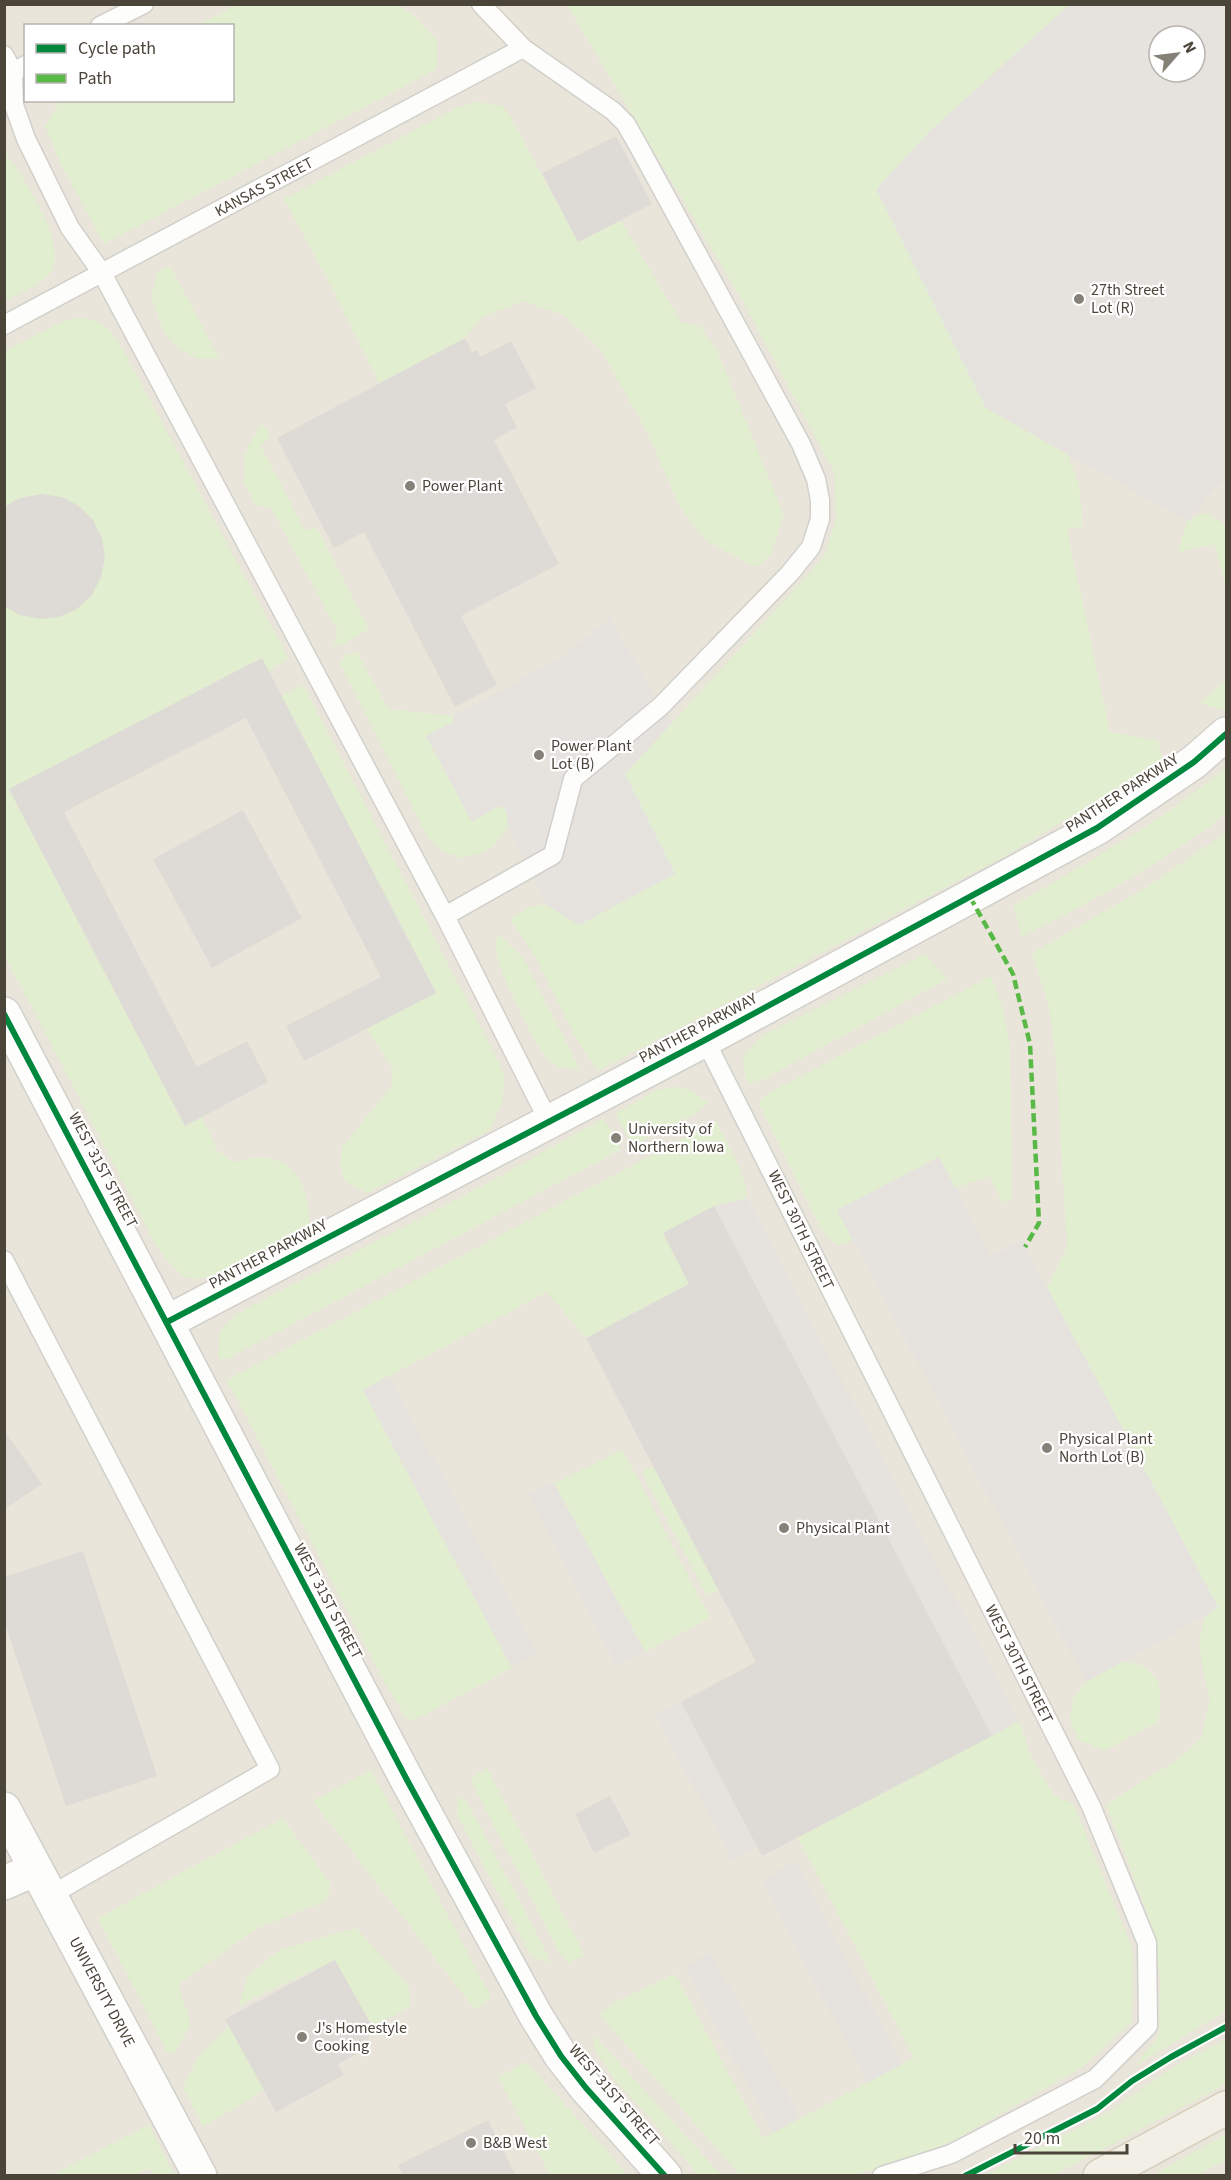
<svg xmlns="http://www.w3.org/2000/svg" width="1231" height="2180" font-family="'Source Sans 3',sans-serif">
<rect width="100%" height="100%" fill="#f4f2ee"/>
<path fill="#eae5da" fill-rule="evenodd" d="M5,5H1226V2175H5ZM26,26H232V100H26ZM1159,36H1195V72H1159Z"/>
<path fill="#e1eecf" d="M237,5H398L414,15L437,41V69L104,244L60,162L45,126L60,101L232,100V26L197,25Z
M567,5H1070L929,132L986,408L1068,455L1079,485L1083,526L1067,530L1110,732L1158,741L1163,761L1003,857L598,1071L577,1040L534,954L510,920C543,894 547,905 580,925L625,774L824,557L836,519L834,472L741,298Z
M477,102L502,106L509,114L578,242L621,221L681,322L701,327L718,353L784,516L770,556L756,567L706,541L679,505L647,432L600,348L563,315L523,301L482,317L465,338L379,383L329,282L284,199L458,107Z
M5,152C22,175 69,244 51,272C42,286 19,293 5,301Z
M169,266L173,271L219,358L198,359L177,348L164,332L151,297L158,271Z
M68,319C92,318 100,318 116,337L289,659L268,671L261,658L9,790L185,1126L202,1117L217,1150L234,1162C244,1160 257,1156 267,1158C301,1162 307,1194 310,1223C287,1236 216,1282 192,1279C178,1277 166,1258 158,1249L5,956V351Z
M262,421L271,439L260,444L305,531L316,526L369,629L345,643L332,647L338,632L271,508L255,504L244,482V455Z
M1204,513L1226,525V590L1215,544L1178,552L1187,521Z
M357,652L388,709L454,716L453,722L427,736L471,821L499,806L506,810L508,827L493,847L474,855L462,858L443,851L428,838L340,664L344,656Z
M1226,680V711L1200,703Z
M303,685L499,1062L505,1077L502,1103L490,1130L367,1193L344,1180L340,1163L343,1146L391,1087L393,1070L367,1029L436,992L281,696Z
M1226,768V814C1163,862 1093,902 1021,937L1014,905C1088,863 1160,821 1226,768Z
M1226,833V2011L1135,2066L1159,2035L1160,1974L1147,1913L1106,1804L1177,1760L1201,1739L1210,1699L1203,1669L1199,1642L1205,1616L1218,1607L1047,1288L1067,1247L1056,1059L1049,1007L1032,953L1140,891Z
M497,933L523,958L579,1068C570,1069 561,1069 552,1063C536,1053 503,977 497,956C495,949 497,940 497,933Z
M925,954L947,979L764,1079L748,1083L744,1072L743,1057L761,1036Z
M991,976L1002,1007L1010,1046L1012,1198L1003,1203L989,1176L955,1188L939,1157L837,1210L853,1240L838,1246L826,1236L816,1219L758,1102L767,1094Z
M672,1087C688,1087 696,1093 708,1103L693,1115L632,1146L616,1113L655,1091Z
M602,1119C610,1128 618,1139 620,1150L227,1359H219C217,1335 220,1328 238,1313L486,1184Z
M716,1121C728,1146 745,1170 747,1198L714,1206L663,1233L689,1284L586,1338L547,1292L363,1390L512,1668L413,1721L405,1717L383,1679L227,1380Z
M623,1450L710,1618L645,1652L554,1483Z
M653,1466L718,1590L707,1596L642,1472Z
M1122,1662C1160,1663 1165,1690 1158,1722L1104,1751L1079,1740L1070,1721L1073,1698L1086,1682Z
M1019,1721L1031,1757L1055,1796L1073,1804L1133,1950L1132,2021L1084,2066L960,2137L913,2159L852,2175H740L599,2014L621,1999L675,1974L763,2138L914,2058L798,1838Z
M487,1768L585,1956L568,1963L559,1952L470,1779Z
M371,1770L491,1997L475,2010L313,1801Z
M461,1797L467,1802L549,1957V1963L531,1956L457,1815V1805Z
M283,1818L331,1885L326,1901L258,1928L178,1984L191,2025L174,2053L168,2054L98,1918Z
M356,1928L409,1986V2008L372,2026L335,1960L239,2005L248,1976L279,1950Z
M229,2026L264,2090L203,2127L183,2087L198,2057Z
M594,2035L721,2175H698L658,2127L614,2079L597,2052L593,2042Z
M1226,2039V2084L1054,2175H985L1107,2113L1175,2066Z
M526,2062L610,2154L627,2175H550L498,2077Z
M149,2125L174,2175H153L149,2168L134,2175H51Z
M1226,2134V2160L1197,2175H1153Z"/>
<path fill="#e6e3df" fill-rule="evenodd" d="M1070,4L1226,5V477L1187,521L986,408L876,189L929,132ZM1159,36H1195V72H1159Z
M610,618L672,723L625,774L675,874L579,925L548,906L508,827L506,810L499,806L472,822L426,736L453,722L454,716L560,658Z
M939,1157L992,1256L1022,1240L1218,1607L1205,1616L1086,1682L837,1210Z
M747,1198L1019,1721L992,1736L714,1206Z
M389,1376L538,1653L512,1668L363,1390Z
M554,1483L645,1652L617,1666L527,1494Z
M681,1702L757,1847L732,1860L655,1714Z
M795,1861L902,2064L867,2083L762,1881Z
M711,1952L800,2118L773,2133L684,1967Z"/>
<path fill="#dedbd6" d="M616,136L652,204L578,242L542,173Z
M465,338L472,352L477,350L481,357L511,341L536,388L505,404L517,427L494,440L559,564L461,616L497,685L455,707L364,532L334,548L277,438Z
M41,494L62,497L79,506L93,520L102,538L105,558L101,577L92,595L77,609L59,617L40,619L20,615L4,606V507L20,498Z
M262,658L436,993L304,1061L286,1026L381,977L246,718L64,812L197,1067L247,1041L268,1082L185,1126L9,789Z
M243,810L302,918L212,968L153,859Z
M714,1206L992,1736L762,1856L681,1702L756,1662L586,1338L689,1284L663,1233Z
M4,1430L42,1484L4,1510Z
M83,1551L157,1776L66,1806L4,1621V1577Z
M610,1796L631,1835L594,1853L575,1814Z
M335,1960L372,2026L366,2049L338,2064L344,2075L276,2112L225,2019Z
M488,2120L516,2176H403L398,2165Z"/>
<g fill="none" stroke-linecap="round" stroke-linejoin="round">
<defs>
<path id="service" d="M100,26L144,4
M4,55L13,72
M26,65L13,72L14,105L26,139L70,228L102,273L445,916L549,1122
M4,325L523,48
M445,916L553,855L573,779L661,706L790,573L811,547L820,519V500L816,479L801,444L639,147L626,124L613,111L523,48L481,4
M705,1040L1091,1806L1147,1943L1148,2026L1095,2079L951,2154L882,2176
M4,1260L270,1769L51,1895"/>
<path id="minor" d="M4,1014L407,1780L536,2016L561,2056L586,2088L665,2176
M167,1322L705,1040L1097,828L1194,762L1226,734
M4,1809L200,2176
M4,1883L36,1869"/>
<path id="primary" d="M1100,2176L1226,2108"/>
</defs>
<use href="#service" stroke="#d2d0cb" stroke-width="21"/>
<use href="#minor" stroke="#d2d0cb" stroke-width="36"/>
<use href="#primary" stroke="#d6cebb" stroke-width="36"/>
<use href="#service" stroke="#fdfdfc" stroke-width="18"/>
<use href="#minor" stroke="#fdfdfc" stroke-width="33"/>
<use href="#primary" stroke="#f2efe6" stroke-width="33"/>
<path stroke="#58b947" stroke-width="4.5" stroke-dasharray="9 4.5" stroke-linecap="butt" d="M970,897L1013,974L1030,1044L1039,1223L1025,1247"/>
<defs>
<path id="cycleway" d="M4,1014L407,1780L536,2016L561,2056L586,2088L665,2176
M167,1322L705,1040L1097,828L1194,762L1226,734
M965,2176L1097,2109L1132,2081L1171,2057L1226,2027"/>
</defs>
<use href="#cycleway" stroke="#fff" stroke-width="10"/>
<use href="#cycleway" stroke="#00873e" stroke-width="6"/>
</g>
<g fill="#868178" stroke="#fff" stroke-width="2">
<circle cx="1079" cy="299" r="6"/>
<circle cx="410" cy="486" r="6"/>
<circle cx="539" cy="755" r="6"/>
<circle cx="616" cy="1138" r="6"/>
<circle cx="1047" cy="1448" r="6"/>
<circle cx="784" cy="1528" r="6"/>
<circle cx="302" cy="2037" r="6"/>
<circle cx="471" cy="2143" r="6"/>
</g>
<g text-anchor="middle" dominant-baseline="central" stroke-width="4.5" stroke-linejoin="round" paint-order="stroke">
<g font-size="16" fill="#4b4439" stroke="#fff">
<text transform="translate(264 187) rotate(-28)">KANSAS STREET</text>
<text transform="translate(1122 793) rotate(-33)">PANTHER PARKWAY</text>
<text transform="translate(698 1028) rotate(-28)">PANTHER PARKWAY</text>
<text transform="translate(103 1170) rotate(62)">WEST 31ST STREET</text>
<text transform="translate(801 1230) rotate(64)">WEST 30TH STREET</text>
<text transform="translate(268 1254) rotate(-28)">PANTHER PARKWAY</text>
<text transform="translate(328 1601) rotate(62)">WEST 31ST STREET</text>
<text transform="translate(1019 1664) rotate(63)">WEST 30TH STREET</text>
<text transform="translate(102 1992) rotate(62)">UNIVERSITY DRIVE</text>
<text transform="translate(614 2095) rotate(49)">WEST 31ST STREET</text>
</g>
<g font-size="16" fill="#4b4439" stroke="#fff" text-anchor="start">
<text x="1091" y="290">27th Street<tspan x="1091" dy="18">Lot (R)</tspan></text>
<text x="422" y="486">Power Plant</text>
<text x="551" y="746">Power Plant<tspan x="551" dy="18">Lot (B)</tspan></text>
<text x="628" y="1129">University of<tspan x="628" dy="18">Northern Iowa</tspan></text>
<text x="1059" y="1439">Physical Plant<tspan x="1059" dy="18">North Lot (B)</tspan></text>
<text x="796" y="1528">Physical Plant</text>
<text x="314" y="2028">J's Homestyle<tspan x="314" dy="18">Cooking</tspan></text>
<text x="483" y="2143">B&amp;B West</text>
</g>
</g>
<rect width="1231" height="2180" fill="none" stroke="#4b4439" stroke-width="12"/>
<rect x="24" y="24" width="210" height="78" fill="#ffffff" stroke="#b7b4b0" stroke-width="1.5"/>
<rect x="36" y="44" width="30" height="9" fill="#00873e" stroke="#b7b4b0" stroke-width="1.5"/>
<text x="78" y="54" font-size="18" fill="#4b4439">Cycle path</text>
<rect x="36" y="74" width="30" height="9" fill="#58b947" stroke="#b7b4b0" stroke-width="1.5"/>
<text x="78" y="84" font-size="18" fill="#4b4439">Path</text>
<g transform="translate(1177 54) rotate(62)"><circle r="28" fill="#ffffff" stroke="#b7b4b0" stroke-width="1.5"/>
<path d="M0-4.5L10 22L0 15L-10 22Z" fill="#868178"/>
<text y="-9" font-size="16" font-weight="bold" text-anchor="middle" fill="#4b4439">N</text>
</g>
<path d="M1015 2144v9h112v-9" fill="none" stroke="#4b4439" stroke-width="3"/>
<text x="1024" y="2144" font-size="18" fill="#4b4439" stroke="#ffffff" stroke-width="4.5" paint-order="stroke">20 m</text>
</svg>
